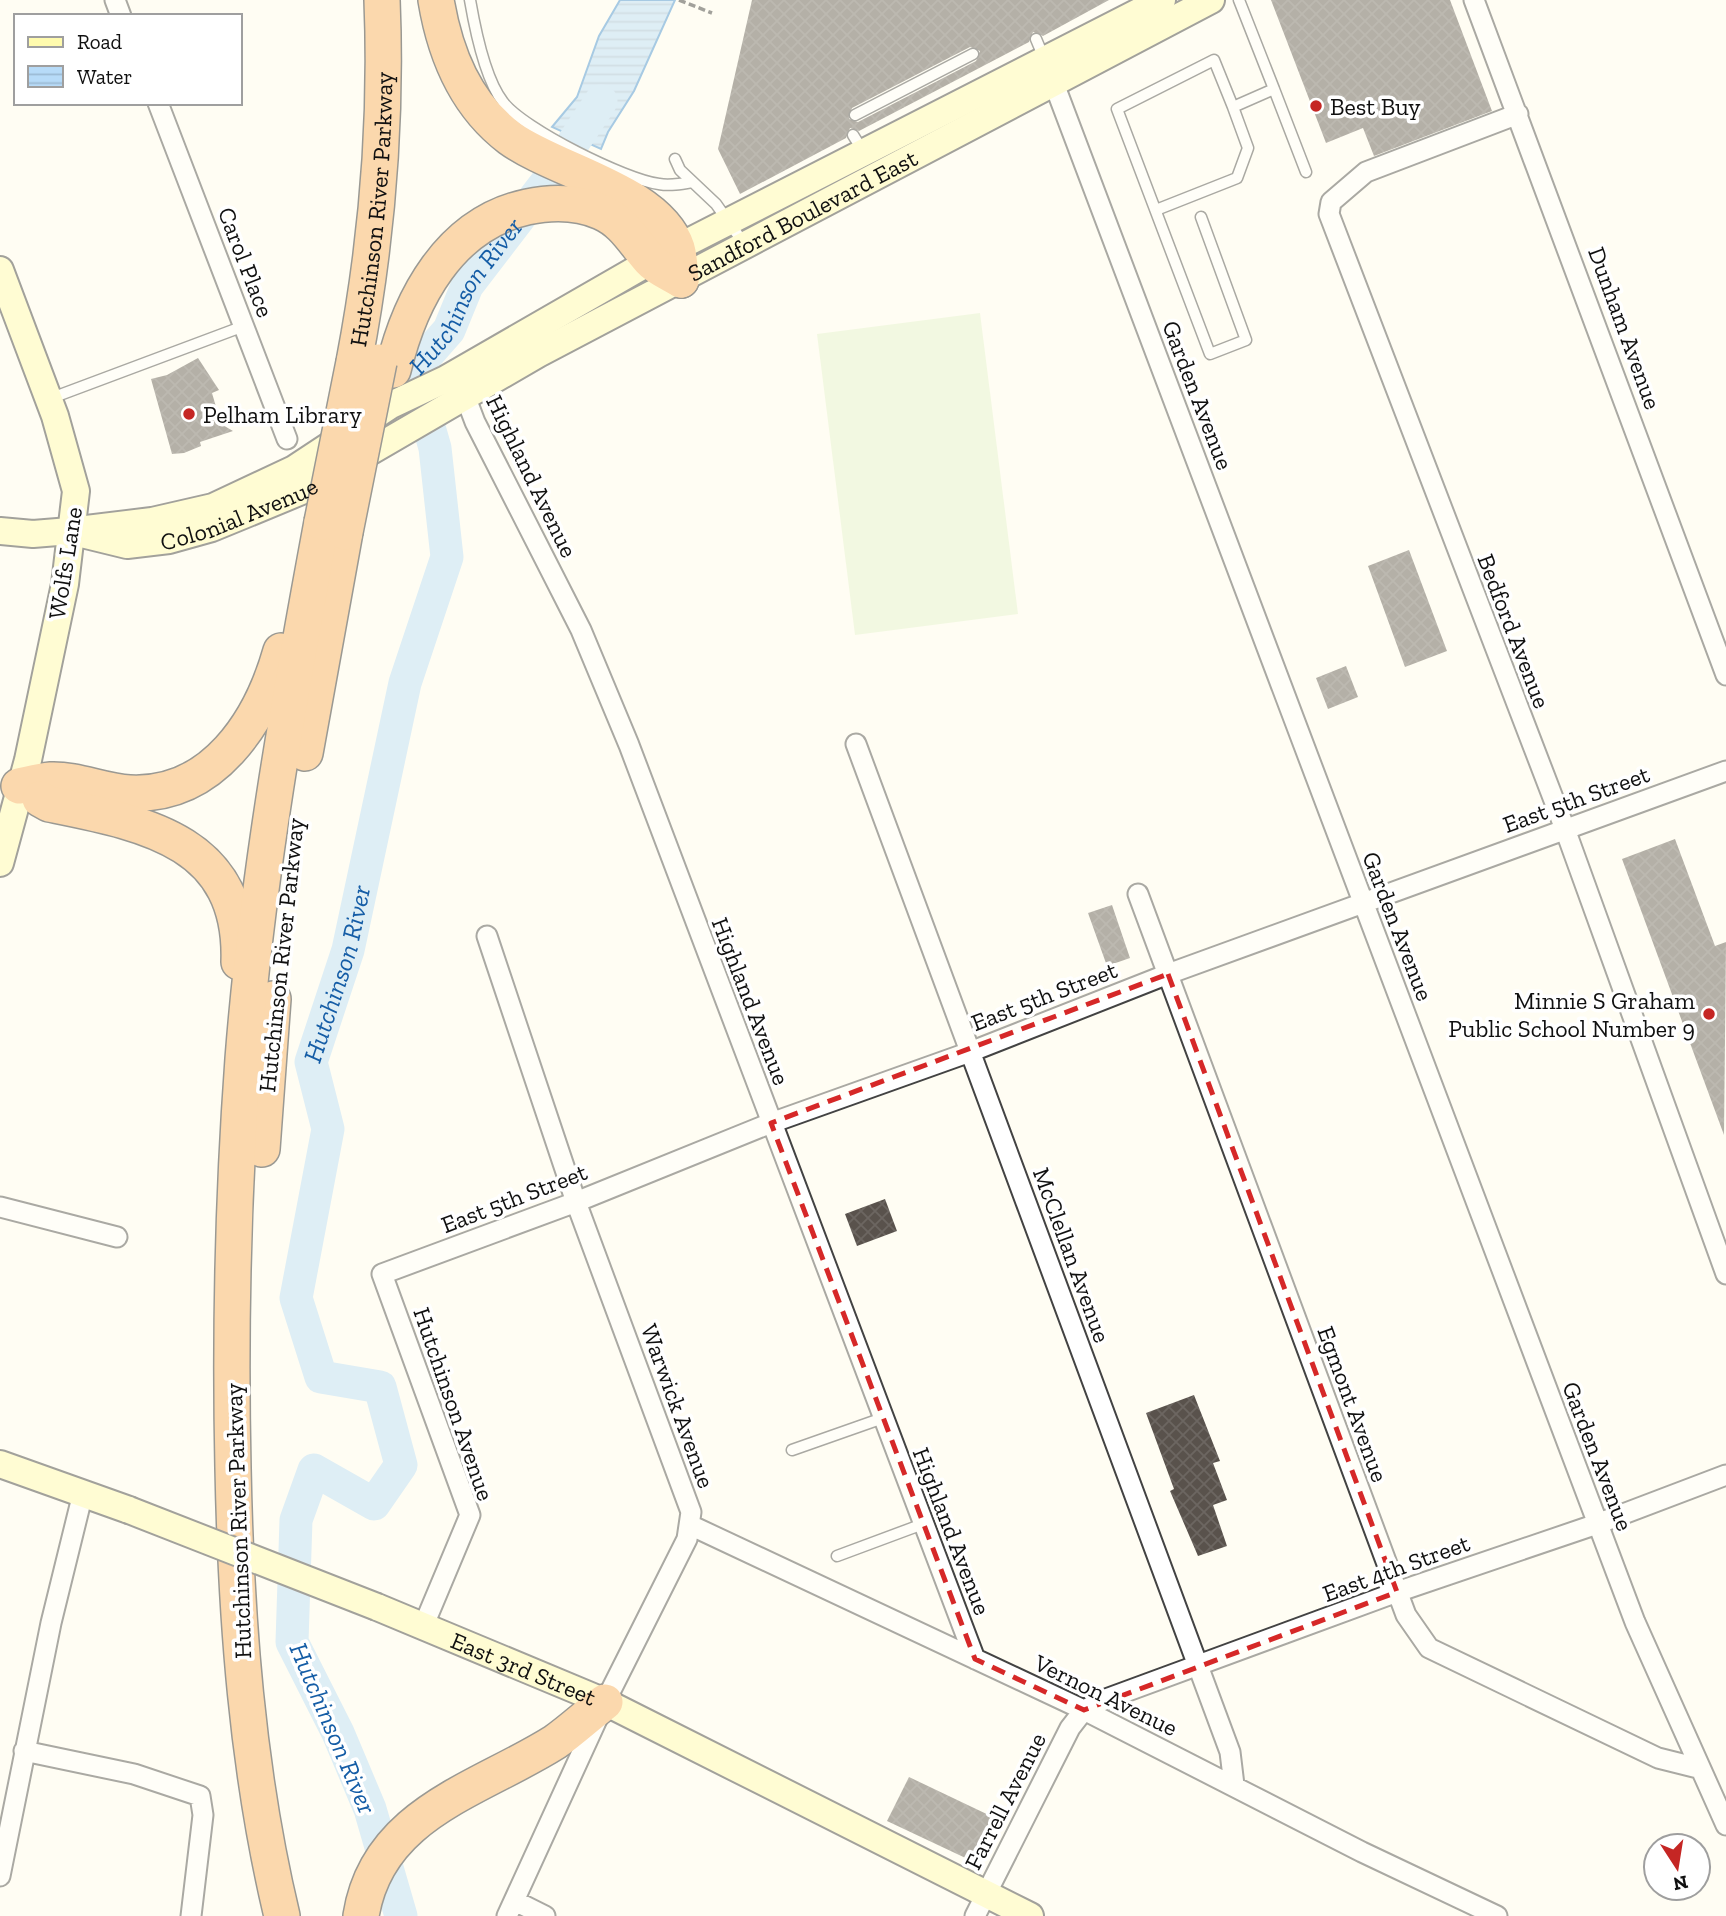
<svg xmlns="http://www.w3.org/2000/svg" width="1726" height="1916" font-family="'Zilla Slab',serif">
<defs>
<pattern id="water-rules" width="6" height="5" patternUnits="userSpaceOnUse" patternTransform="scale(1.75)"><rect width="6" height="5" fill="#b7dbf8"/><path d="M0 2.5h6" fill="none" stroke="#9cbbd4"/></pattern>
<pattern id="building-cross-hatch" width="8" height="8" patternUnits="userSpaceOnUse" patternTransform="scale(1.75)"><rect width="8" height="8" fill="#59524c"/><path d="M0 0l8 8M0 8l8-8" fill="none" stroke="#6c6661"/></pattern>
</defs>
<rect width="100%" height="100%" fill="#fffdf3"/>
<path fill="#e3f2cd" d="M980,313L1018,614L855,635L817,334Z"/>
<path fill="url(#water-rules)" stroke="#3c8cd1" stroke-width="2" d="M620,0H675L634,91L608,132L601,149L552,127L577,97L599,36Z"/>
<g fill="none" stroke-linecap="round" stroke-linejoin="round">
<path stroke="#b7dbf8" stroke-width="33" id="s1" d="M401,1916L370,1809L338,1733L292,1642L296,1520L314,1470L374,1504L401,1465L380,1387L321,1377L296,1298L328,1129L311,1062L348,950L405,683L447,557L435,448L413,371L449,330L467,286L549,179L601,101"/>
</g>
<path fill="url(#building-cross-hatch)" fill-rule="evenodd" d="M752,0H1109L1043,36L1033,32L1029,42L859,131L850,128L846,138L740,194L718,149ZM970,47L980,51L976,61L858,122L849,119L852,108Z
M1271,0H1450L1492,111L1374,156L1363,128L1326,143Z
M198,358L219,390L212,393L221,424L233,431L200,442L201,446L184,453L172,454L151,379L167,375Z
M1409,550L1447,651L1405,667L1368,566Z
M1346,666L1358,697L1328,709L1316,678Z
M1675,839L1715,946L1726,942L1724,1135L1622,859Z
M1112,905L1130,958L1107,966L1088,913Z
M885,1199L897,1231L857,1246L845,1214Z
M1194,1395L1220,1461L1213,1463L1227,1500L1213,1505L1227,1546L1198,1556L1170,1491L1174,1489L1146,1413Z
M909,1777L995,1818L974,1862L887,1821Z"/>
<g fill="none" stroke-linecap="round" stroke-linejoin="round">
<defs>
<path id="lane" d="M470,0C475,29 485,79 503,102C523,129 626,180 659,184C670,186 681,184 692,182
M1036,39L1044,58
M1274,89L1306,172
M855,115L973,54
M853,135L863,151
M675,159L680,170L716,204L745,245
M1156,210L1237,178L1248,148L1233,107
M1201,217L1246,340L1210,354L1117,109L1214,60L1233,107L1274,89L1239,0
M49,399L244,326
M792,1450L883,1418
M837,1556L923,1524"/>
<path id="street" d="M115,0L121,16
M1474,0L1726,675
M1050,73L1635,1622L1726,1825
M158,103L287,439
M1518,114L1366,172L1331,202L1329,214L1565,829L1726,1274
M461,385L475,422L581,630L629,745L975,1659
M856,744L1230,1752L1234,1785
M1138,894L1406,1615L1429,1648L1658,1758L1698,1768
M487,936L576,1202L691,1512L687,1539L605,1702L507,1916
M0,1207L117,1237
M690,1525L1084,1710L1362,1852L1497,1916
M423,1627L470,1515L382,1274L576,1202L771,1123L970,1052L1168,974L1726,771
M24,1751L134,1774L200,1796L203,1815L191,1916
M0,1876L51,1623L83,1493
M515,1901L545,1916
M975,1916L1070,1728L1084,1710L1106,1699L1397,1592L1597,1524L1726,1475"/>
<g id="secondary">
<path d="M0,270L55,416L76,491L65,584L28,760L0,863"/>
<path d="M0,531L33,534L70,531L152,521L213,507L294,469L391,405L446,379L651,261L1162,0"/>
<path id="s2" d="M82,534L127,545L169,540L212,528L304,490L538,354L1211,0"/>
<path d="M0,1464L129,1510"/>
<path id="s3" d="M377,1607L605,1702L1030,1916"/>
</g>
<g id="highway">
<path d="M436,0C445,54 465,104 510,138C555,171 658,191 677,248C680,258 680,270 681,280"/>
<path id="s4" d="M354,362C377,242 387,122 382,0"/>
<path d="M393,370C410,299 449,224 527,207C551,202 578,202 601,212C624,222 634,242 650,260C657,268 671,274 681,280"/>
<path d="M305,753L345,532"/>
<path d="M19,786C29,784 40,781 51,780C77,779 104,792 130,793C213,797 261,722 281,651"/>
<path d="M40,799L49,804C143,823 243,840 239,962"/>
<path d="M262,1149L273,999"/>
<path d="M282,1916C247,1770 236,1618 233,1468C230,1332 233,1195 243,1059C257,878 289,700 322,522"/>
<path d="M361,1916C377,1813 479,1790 555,1742C572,1730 588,1715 605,1702"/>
</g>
</defs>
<use href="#lane" stroke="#434343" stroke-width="13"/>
<use href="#street" stroke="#434343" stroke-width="23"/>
<use href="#secondary" stroke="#323232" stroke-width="30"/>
<use href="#highway" stroke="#212121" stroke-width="38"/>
<path stroke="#323232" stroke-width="3.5" stroke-dasharray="7 3.5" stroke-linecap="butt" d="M679,0L712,13"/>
<use href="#lane" stroke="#fff" stroke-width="10"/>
<use href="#street" stroke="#fff" stroke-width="19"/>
<use href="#secondary" stroke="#fffbae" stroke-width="26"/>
<use href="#highway" stroke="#f7ab59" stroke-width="35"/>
<defs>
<path id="secondary-bridge" d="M129,1510L377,1607"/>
<path id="highway-bridge" d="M322,522L354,362
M345,532L379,362"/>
</defs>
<use href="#secondary-bridge" stroke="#323232" stroke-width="30" stroke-linecap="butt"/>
<use href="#highway-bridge" stroke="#212121" stroke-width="38" stroke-linecap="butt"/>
<use href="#secondary-bridge" stroke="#fffbae" stroke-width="26"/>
<use href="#highway-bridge" stroke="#f7ab59" stroke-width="35"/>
</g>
<path d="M0 0H1726V1916H0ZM1168,974L1397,1592L1084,1710L975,1659L771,1123Z" fill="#fffdf3" fill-opacity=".55" fill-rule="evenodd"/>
<path fill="none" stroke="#d62828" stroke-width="5" stroke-dasharray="14 9" stroke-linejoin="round" d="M1168,974L1397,1592L1084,1710L975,1659L771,1123Z"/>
<g fill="#c52624" stroke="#fff" stroke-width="2.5">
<circle cx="1316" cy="106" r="7"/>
<circle cx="189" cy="414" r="7"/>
<circle cx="1709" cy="1014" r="7"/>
</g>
<g text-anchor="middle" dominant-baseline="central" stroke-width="7" stroke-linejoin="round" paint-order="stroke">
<g font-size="24" fill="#101010" stroke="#fff" text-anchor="start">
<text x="1330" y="106">Best Buy</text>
<text x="203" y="414">Pelham Library</text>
<text x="1695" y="1000" text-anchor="end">Minnie S Graham<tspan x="1695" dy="28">Public School Number 9</tspan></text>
</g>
<g font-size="24" fill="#101010" stroke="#fff">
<text stroke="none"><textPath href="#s4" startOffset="154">Hutchinson River Parkway</textPath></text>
<text stroke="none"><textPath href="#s2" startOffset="802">Sandford Boulevard East</textPath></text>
<text transform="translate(246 262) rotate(69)">Carol Place</text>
<text transform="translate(1625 328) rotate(70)">Dunham Avenue</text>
<text transform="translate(1198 395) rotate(69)">Garden Avenue</text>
<text transform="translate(532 476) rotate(64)">Highland Avenue</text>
<text stroke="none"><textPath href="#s2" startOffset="163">Colonial Avenue</textPath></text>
<text transform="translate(65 563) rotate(-81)">Wolfs Lane</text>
<text transform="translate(1514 631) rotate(69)">Bedford Avenue</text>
<text transform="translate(1576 799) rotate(-20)">East 5th Street</text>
<text transform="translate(1398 926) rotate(69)">Garden Avenue</text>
<text transform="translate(281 955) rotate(-84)">Hutchinson River Parkway</text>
<text transform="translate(1044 996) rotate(-21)">East 5th Street</text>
<text transform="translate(751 1001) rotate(69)">Highland Avenue</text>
<text transform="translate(514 1198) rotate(-21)">East 5th Street</text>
<text transform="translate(1072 1255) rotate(70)">McClellan Avenue</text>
<text transform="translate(454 1404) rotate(71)">Hutchinson Avenue</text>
<text transform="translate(1353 1404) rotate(70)">Egmont Avenue</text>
<text transform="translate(678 1406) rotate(70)">Warwick Avenue</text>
<text transform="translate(1598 1456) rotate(69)">Garden Avenue</text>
<text transform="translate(238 1521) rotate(-92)">Hutchinson River Parkway</text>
<text transform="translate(952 1531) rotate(69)">Highland Avenue</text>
<text transform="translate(1396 1568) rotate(-20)">East 4th Street</text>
<text stroke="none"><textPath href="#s3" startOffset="159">East 3rd Street</textPath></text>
<text transform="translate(1106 1695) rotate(26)">Vernon Avenue</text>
<text transform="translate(1005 1801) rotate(-63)">Farrell Avenue</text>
</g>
<g font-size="26" font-style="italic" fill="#155da6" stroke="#fff">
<text stroke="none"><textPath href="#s1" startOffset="1858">Hutchinson River</textPath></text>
<text stroke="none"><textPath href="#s1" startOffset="1144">Hutchinson River</textPath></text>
<text transform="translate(333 1728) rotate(67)">Hutchinson River</text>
</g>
</g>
<rect x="14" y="14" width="228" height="91" fill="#ffffff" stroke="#9f9f9f" stroke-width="2"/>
<rect x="28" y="37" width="35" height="10" fill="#fffbae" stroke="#9f9f9f" stroke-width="2"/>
<text x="77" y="49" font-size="21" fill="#101010">Road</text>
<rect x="28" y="66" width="35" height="21" fill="url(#water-rules)" stroke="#9f9f9f" stroke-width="2"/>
<text x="77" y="84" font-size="21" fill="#101010">Water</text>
<g transform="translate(1677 1867) rotate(168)"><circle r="33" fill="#ffffff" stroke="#9f9f9f" stroke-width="2"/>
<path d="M0-5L12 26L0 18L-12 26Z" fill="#c52624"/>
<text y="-10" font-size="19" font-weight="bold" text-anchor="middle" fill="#101010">N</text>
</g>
</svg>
